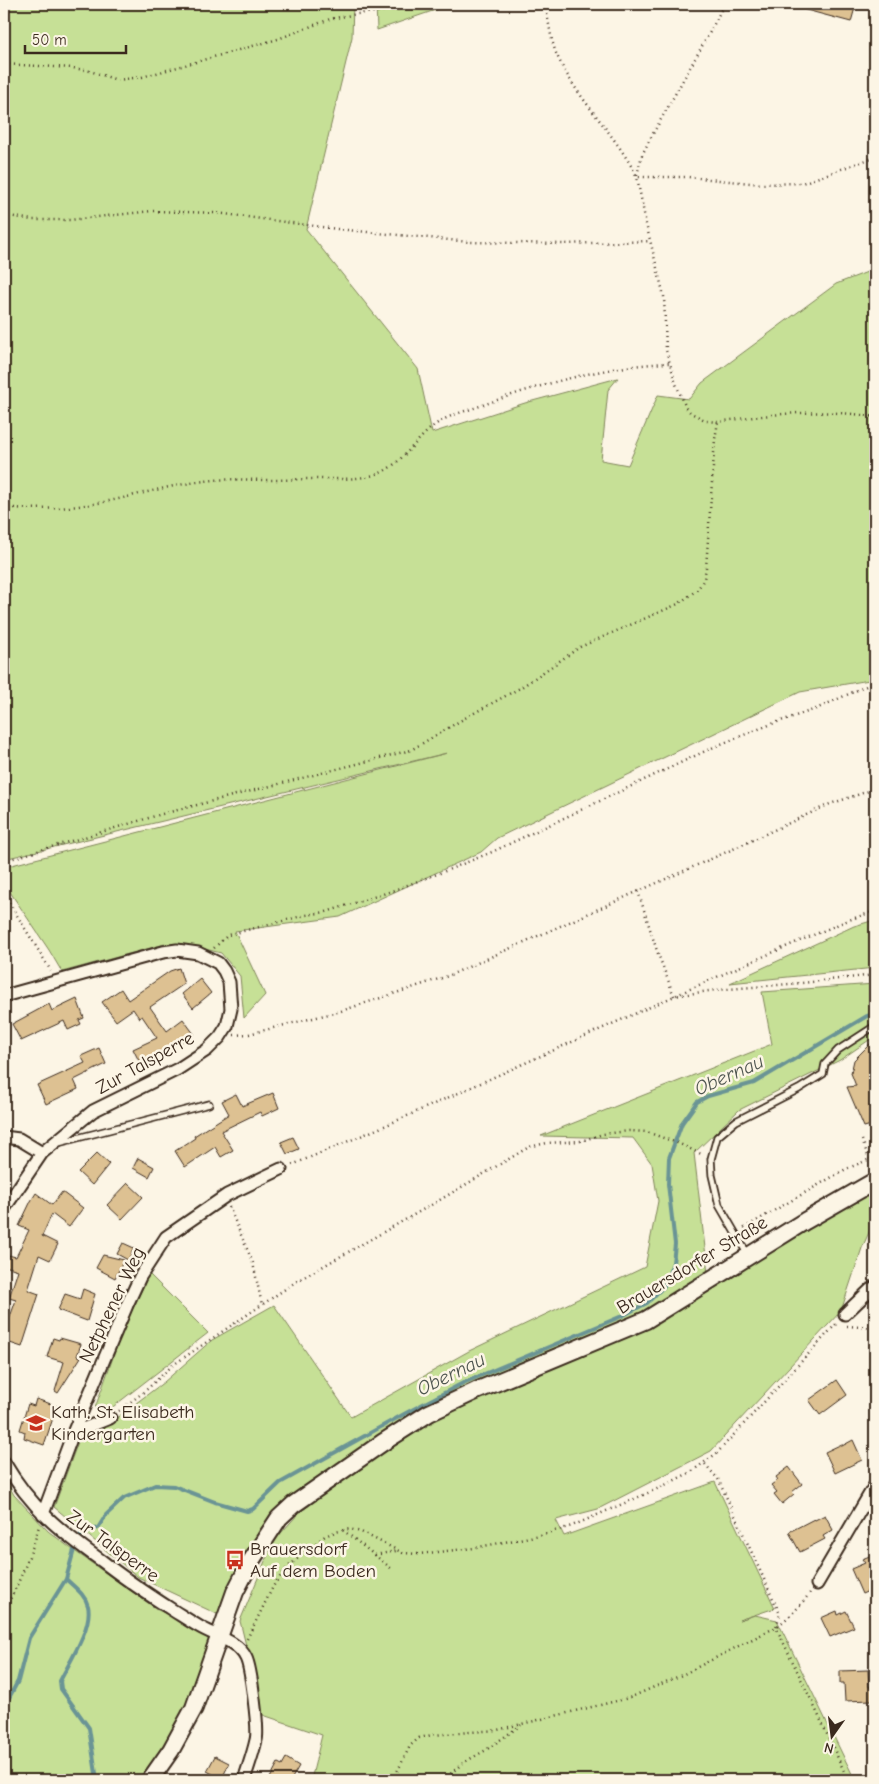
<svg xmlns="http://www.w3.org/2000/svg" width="879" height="1784" font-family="'Comic Neue',sans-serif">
<rect width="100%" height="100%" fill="#fcf5e5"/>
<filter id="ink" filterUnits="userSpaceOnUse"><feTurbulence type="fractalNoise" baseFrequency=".02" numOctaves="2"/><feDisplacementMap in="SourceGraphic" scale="10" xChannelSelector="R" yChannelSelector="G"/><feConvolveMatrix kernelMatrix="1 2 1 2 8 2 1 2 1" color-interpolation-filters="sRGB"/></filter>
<g filter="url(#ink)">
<path fill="#c6e096" stroke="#80855a" d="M4,4H353L352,37L306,229L418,369L432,433L525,403L618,378L608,390L601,460L628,465L658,395L689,399L702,383L836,284L875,269V679L800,692L497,838L481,852L340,917L235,931L265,995L244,1018L240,976L221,953L197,947L165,944L62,972L49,950L4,883V867L447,753L4,859Z
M376,4H453L377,30Z
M875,920V968L730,983L854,926Z
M875,984V1036L840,1060L739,1110L694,1153L708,1274L639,1316L437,1402L286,1499L260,1529L217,1614L138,1577L54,1507L79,1439L111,1422L164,1382L212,1340L274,1305L351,1417L469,1351L645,1267L658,1201L652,1164L633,1138L541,1136L772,1044L762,992Z
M875,1192V1226L871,1228L862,1248L841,1311L711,1451L598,1509L556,1520L564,1536L715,1482L775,1608L739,1620L755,1615L777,1620L855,1780H311L322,1735L263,1715L240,1621L273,1542L299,1513L363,1465L434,1418L647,1326L854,1199Z
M149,1274L208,1333L105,1413L95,1408L122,1332Z
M4,1477L14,1495L48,1531L69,1547L158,1610L212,1634L188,1707L142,1780H4Z"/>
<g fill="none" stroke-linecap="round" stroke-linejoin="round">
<path stroke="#6a9495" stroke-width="4" d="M66,1579C74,1587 85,1594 88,1606C93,1626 69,1663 60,1681L61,1689L89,1728L97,1780
M4,1707L18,1681L29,1638L66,1579L75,1546L82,1533L98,1528L106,1515L124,1498L155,1485L174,1486L215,1502L247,1511L253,1509L280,1483L406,1413L463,1383L622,1316L647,1303L664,1286L673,1263L675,1244L668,1184L669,1158L682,1123L697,1102L708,1096L754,1083L867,1016L875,1013"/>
</g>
<path fill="#ddc192" stroke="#3b2a1e" d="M795,4H856L851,22L795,7Z
M179,968L184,984L150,1007L167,1031L183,1019L194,1034L182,1042L181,1041L156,1057L157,1059L142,1067L133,1049L157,1038L142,1016L139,1018L133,1009L116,1021L102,1002L121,989L128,1000L170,971Z
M200,979L211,993L193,1008L182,994Z
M77,999L84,1018L79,1020L81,1024L68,1030L64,1021L21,1041L12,1024L49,1004L52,1011Z
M875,1039V1124L864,1127L847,1087L856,1086L851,1073L854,1060Z
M99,1048L106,1064L74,1080L78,1089L46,1104L37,1085L85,1063L81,1056Z
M273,1093L279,1108L262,1116L260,1112L221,1131L233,1150L221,1157L215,1147L185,1167L175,1151L195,1138L194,1136L229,1114L222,1101L236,1094L242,1106Z
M293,1137L299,1149L287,1154L281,1142Z
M97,1153L109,1164L92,1185L78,1172Z
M138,1158L154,1167L149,1177L133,1168Z
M128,1183L143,1197L122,1219L107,1205Z
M62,1192L83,1208L69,1227L52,1214L42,1236L58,1244L50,1260L39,1255L28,1290L39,1294L22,1347L4,1341V1334L16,1300L9,1298L18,1270L5,1266L8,1255L16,1257L29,1230L19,1226L31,1201L36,1193L52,1205Z
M123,1243L134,1248L128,1260L117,1254Z
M103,1255L124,1260L115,1278L96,1268Z
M83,1289L95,1294L87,1321L58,1310L65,1294L80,1299Z
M53,1338L59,1340L60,1338L81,1344L77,1356L81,1357L58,1393L55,1391L64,1362L47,1357Z
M837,1380L847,1395L820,1415L809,1400Z
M36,1399L57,1406L44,1445L24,1438L25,1432L20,1430L28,1404L34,1406Z
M853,1440L862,1460L835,1473L825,1452L842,1444V1446Z
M789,1467L802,1484L792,1492L794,1494L782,1504L774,1494L777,1492L771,1485L778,1480L776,1477Z
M825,1515L833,1530L823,1536L825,1539L800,1552L789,1532L814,1519L815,1520Z
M875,1554V1588L862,1594L851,1569L865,1563L862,1559Z
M837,1611L838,1615L846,1611L854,1627L830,1637L821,1618Z
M868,1670L869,1687H872V1700L845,1701L844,1683H840V1671Z
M215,1756L229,1763L222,1779L207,1771Z
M286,1758L299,1766L291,1780H269L278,1763L282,1765Z"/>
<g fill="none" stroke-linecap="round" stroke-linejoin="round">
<defs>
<path id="lane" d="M58,1143L209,1104
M748,1255L719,1205L712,1175L711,1159L717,1137L736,1121L799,1089L823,1074L825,1064L838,1050L875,1026"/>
<path id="street" d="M4,996L163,952L177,950L198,953L218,963L224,971L229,982L231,1009L227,1026L220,1037L207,1050L178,1069L93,1111L42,1153L4,1209
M4,1137L19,1139L42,1153
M845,1314L870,1290L875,1287
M73,1433L110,1418
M4,1462C31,1508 60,1531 102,1561C125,1579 149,1595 174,1611C182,1616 191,1622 200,1627C214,1635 239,1642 246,1658C251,1668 259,1730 256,1740C253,1754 248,1767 244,1780
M43,1514L73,1433L127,1305L140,1277L166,1237L227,1195L281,1169
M817,1584L875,1485"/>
<path id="secondary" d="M150,1780L171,1750L194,1708L235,1592L251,1561L279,1518L293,1505L382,1443L429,1413L476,1391L646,1320L805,1221L875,1181"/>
</defs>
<use href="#lane" stroke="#3b2a1e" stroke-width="9"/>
<use href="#street" stroke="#3b2a1e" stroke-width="15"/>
<use href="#secondary" stroke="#3b2a1e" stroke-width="20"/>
<path stroke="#3b2a1e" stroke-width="2.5" stroke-dasharray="1 4" stroke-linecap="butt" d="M545,4C549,21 550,37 556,53C575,98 615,132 637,177
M373,12V4
M4,64L73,68L90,71L117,80L142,77L278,39L330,19L357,14L444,4
M875,157L802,183L761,184L688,177H637L646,224L664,296L666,350L676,384L686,408L691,413L707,421L718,422C770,414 824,408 875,417
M637,175L642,155L650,139L710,32L724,4
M4,215L32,220H70L152,211L217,213L337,229L470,242L563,244L651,241
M4,507C44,512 92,506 131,496C156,490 179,484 205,481C226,478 247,480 269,480C284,480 299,479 314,479C334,479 355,480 374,475C401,468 417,435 441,421C453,414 469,410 483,405C541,384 608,365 670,363
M4,861L162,814L411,750L465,718L520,688L580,647L678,604L698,589L704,579L706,568L715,439L718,422
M638,891L657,951L674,996L716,990L802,983L875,975
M4,894L51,971
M214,948L228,935L306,915L326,912L386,893L448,870L492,852L716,746L769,725L816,709L875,682
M234,1035L249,1034L341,1011L448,976L731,850L830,804L875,789
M862,1140L869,1159
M292,1165L396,1121L739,967L846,921L875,911
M229,1207L253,1263L262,1305
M744,1228L846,1169L875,1157
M847,1326L875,1328
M119,1411L145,1391L173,1365L297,1281L433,1204L529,1147L547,1143L581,1141L603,1134L629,1131L647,1132L680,1144L703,1155
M705,1464L718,1479L780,1614L776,1627L816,1710L848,1780
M343,1530L392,1569
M375,1555L396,1551
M4,1612C18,1584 31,1556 39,1526
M247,1639L275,1583L289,1566L311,1547L325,1536L335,1532L350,1529L361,1532L403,1553L419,1554L474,1548L540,1535L572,1526L657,1489L691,1472L717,1453L838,1322
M393,1780L410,1746L419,1738L432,1735L497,1730L629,1698L684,1674L776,1627C790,1617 800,1606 810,1593
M443,1780L463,1763L486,1750L521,1725"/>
<use href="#lane" stroke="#fcf5e5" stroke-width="5.5"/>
<use href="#street" stroke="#fcf5e5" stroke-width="11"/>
<use href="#secondary" stroke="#fcf5e5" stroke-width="16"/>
</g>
</g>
<defs>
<symbol id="school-bare" viewBox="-9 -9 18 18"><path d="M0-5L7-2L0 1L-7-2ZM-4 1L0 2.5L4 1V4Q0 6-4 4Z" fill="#c8321e" stroke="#fcf5e5" stroke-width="2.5" paint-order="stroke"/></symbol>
<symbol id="bus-bare" viewBox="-9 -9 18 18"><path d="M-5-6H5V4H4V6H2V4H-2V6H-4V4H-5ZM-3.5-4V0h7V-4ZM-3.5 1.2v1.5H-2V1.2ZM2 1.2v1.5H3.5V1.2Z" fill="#c8321e" stroke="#fcf5e5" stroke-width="2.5" paint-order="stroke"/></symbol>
</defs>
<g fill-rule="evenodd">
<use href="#school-bare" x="22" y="1409" width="28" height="28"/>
<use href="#bus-bare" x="221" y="1546" width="28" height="28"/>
</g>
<g text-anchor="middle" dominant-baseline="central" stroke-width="5" stroke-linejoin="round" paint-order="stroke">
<g font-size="19" fill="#3b2a1e" stroke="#fcf5e5">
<text transform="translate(145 1063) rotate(-29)">Zur Talsperre</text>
<text transform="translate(692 1265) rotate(-31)">Brauersdorfer Straße</text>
<text transform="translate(112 1305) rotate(-64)">Netphener Weg</text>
<text transform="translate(113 1546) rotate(36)">Zur Talsperre</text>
</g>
<g font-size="19" fill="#3b2a1e" stroke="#fcf5e5" text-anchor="start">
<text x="51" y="1412">Kath. St. Elisabeth<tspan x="51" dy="22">Kindergarten</tspan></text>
<text x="250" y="1549">Brauersdorf<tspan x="250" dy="22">Auf dem Boden</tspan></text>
</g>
<g font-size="20" font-style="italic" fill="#4f5650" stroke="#fcf5e5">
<text transform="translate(729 1075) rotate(-24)">Obernau</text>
<text transform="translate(451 1374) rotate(-26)">Obernau</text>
</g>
</g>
<rect width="879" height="1784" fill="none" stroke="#fcf5e5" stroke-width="20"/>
<rect x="10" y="10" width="859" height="1764" fill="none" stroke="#3b2a1e" stroke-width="2" filter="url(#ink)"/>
<g transform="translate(832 1736) rotate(194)" stroke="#fcf5e5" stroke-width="4" paint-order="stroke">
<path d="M0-4L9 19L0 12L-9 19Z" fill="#3b2a1e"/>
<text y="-8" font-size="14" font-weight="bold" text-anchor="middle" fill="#3b2a1e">N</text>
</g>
<path d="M25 45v8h101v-8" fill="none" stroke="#3b2a1e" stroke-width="2.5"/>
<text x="32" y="45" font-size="15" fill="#3b2a1e" stroke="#fcf5e5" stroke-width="4" paint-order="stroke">50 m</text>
</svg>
